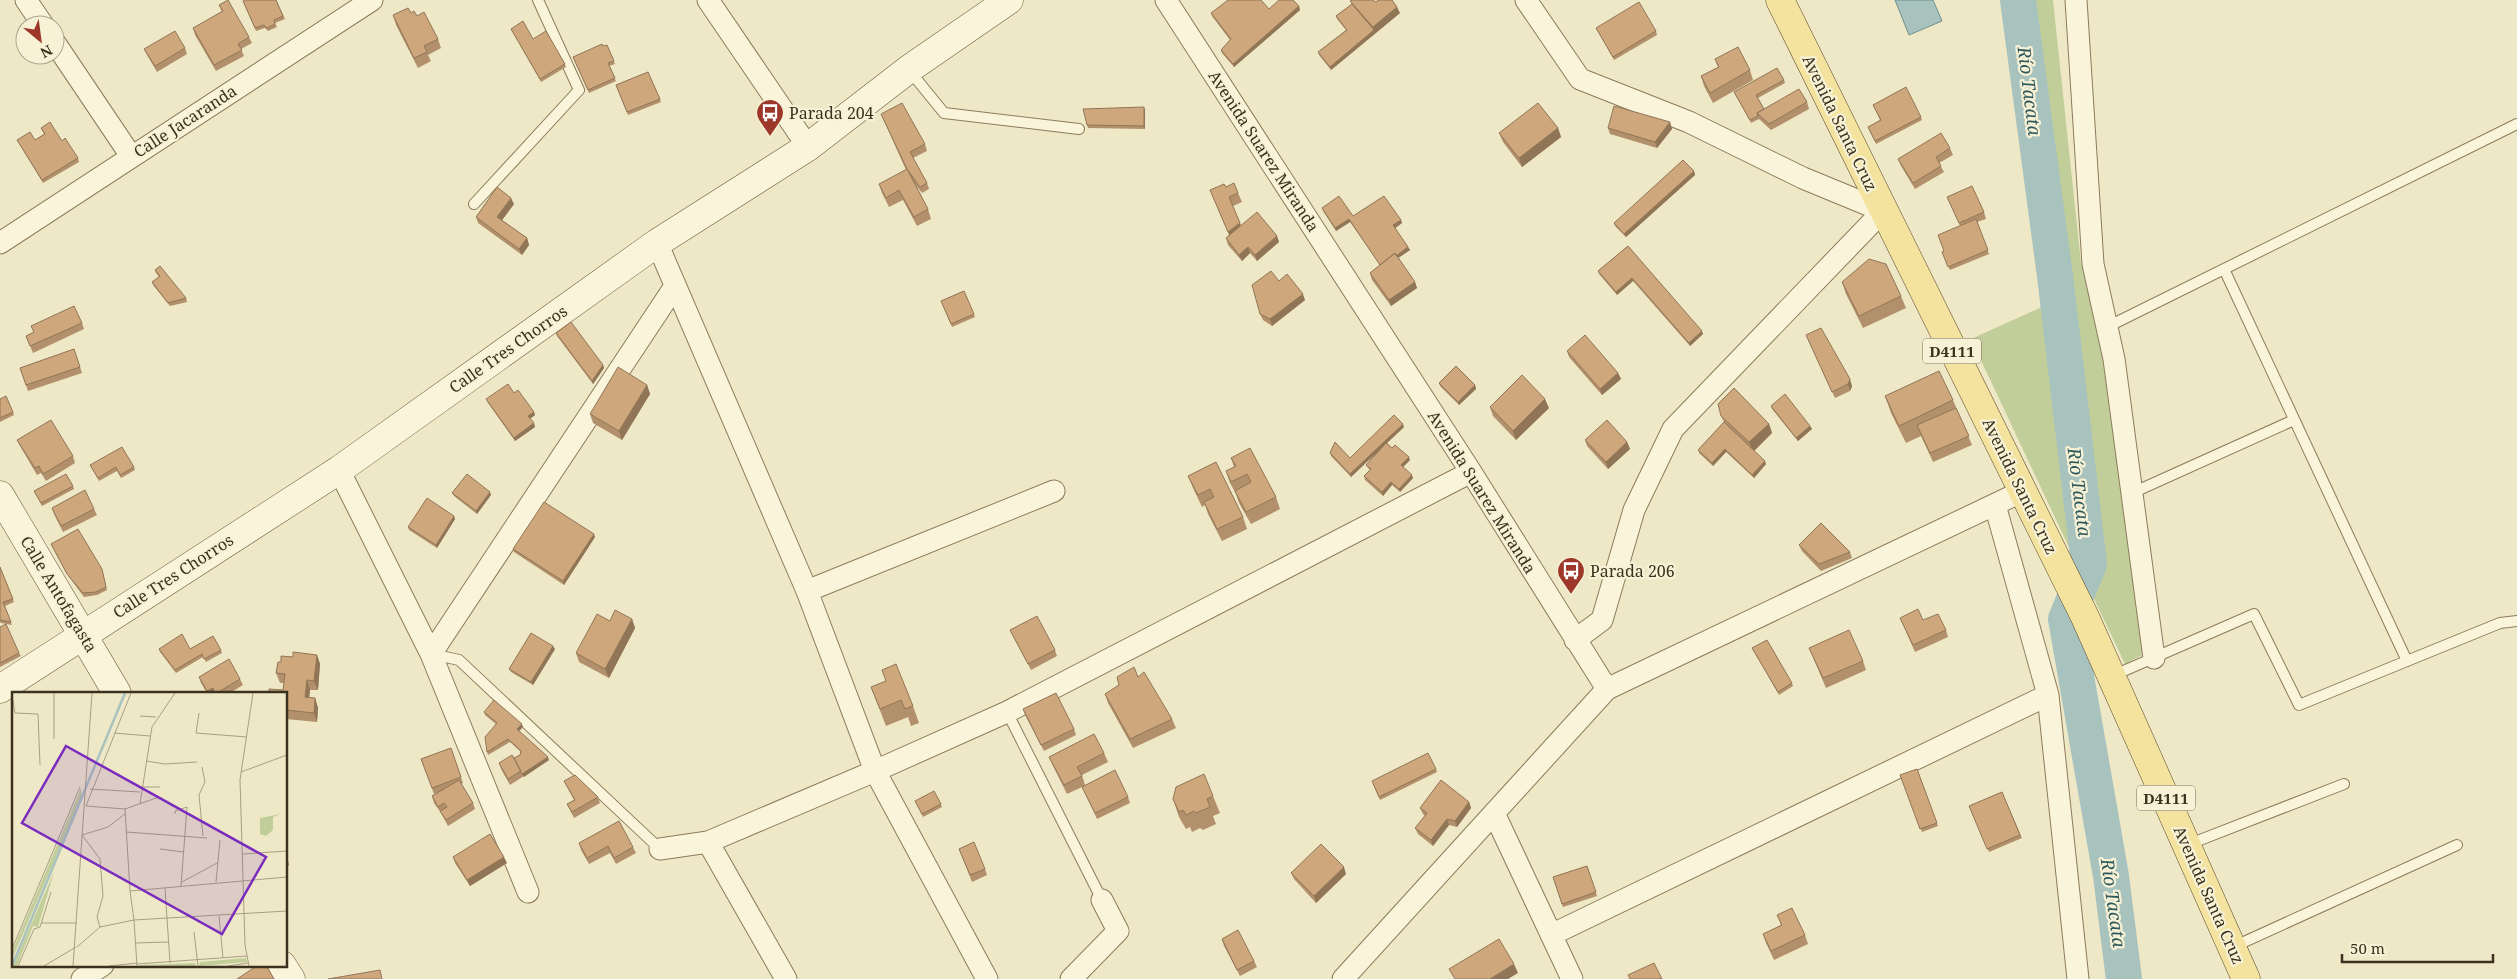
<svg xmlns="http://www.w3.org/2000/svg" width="2517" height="979" font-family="'Noto Serif',serif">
<rect width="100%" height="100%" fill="#efe8c7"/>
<path fill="#c2ce9a" d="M2033,0H2053L2081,263L2104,359L2144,654L2125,664L2087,584L2098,573Z
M2042,307L2075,560L1971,339Z"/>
<path fill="#a8c3be" stroke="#6e928e" d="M1895,0H1933L1942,21L1909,35Z"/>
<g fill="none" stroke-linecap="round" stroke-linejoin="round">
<path stroke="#a8c3be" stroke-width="36" d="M2018,0L2055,276L2089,564L2066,619L2111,876L2124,979"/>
<defs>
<path id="service" d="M909,70L944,113L1079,129
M474,204L579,90L538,0
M2224,269L2407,661
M2107,327L2517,124
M2132,493L2294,420
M432,654L459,660L660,849
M2112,676L2254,614L2299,705L2500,623L2517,621
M1007,712L1102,900
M2187,845L2344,784
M2233,947L2457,845"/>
<path id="minor" d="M26,0L43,25
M708,0L808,147
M1166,0L1471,472L1607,689
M1526,0L1580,79L1689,122L1803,178L1883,211L1673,429L1634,510L1602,620L1575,640
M2076,0L2093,264L2114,359L2154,658
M55,43L131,156
M0,243L372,0
M657,243L807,591L875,771L987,979
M339,470L431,654L528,892
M1995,505L2048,695L2078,979
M807,591L1054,491
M431,654L675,286
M1494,813L1572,979
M708,842L786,979
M660,849L708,842L875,771L1007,712L1471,472
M1551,935L2048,695
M82,979L103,965
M1071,979L1118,931L1102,900
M1343,979L1607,689L2023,491"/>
<path id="secondary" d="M0,495L117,693
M0,689L339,470L657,243L808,147L909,69L1009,0
M282,965L291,979"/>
<path id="primary" d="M1780,0L2085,617L2246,979"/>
</defs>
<use href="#service" stroke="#8c7b5b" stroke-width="12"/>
<use href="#minor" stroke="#8c7b5b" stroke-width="23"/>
<use href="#secondary" stroke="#6e5c3e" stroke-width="29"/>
<use href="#primary" stroke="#5a482f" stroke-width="29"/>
<use href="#service" stroke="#faf4da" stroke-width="10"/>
<use href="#minor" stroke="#faf4da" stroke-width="21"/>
<use href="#secondary" stroke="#faf4da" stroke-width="28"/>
<use href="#primary" stroke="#f3e39e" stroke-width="28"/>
</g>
<path fill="#b1906b" d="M276,0L285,19L275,23L277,27L268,31L265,28L256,31L243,1Z
M1350,1L1376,2L1400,13L1331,70L1319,55L1318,52L1346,30L1337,19L1336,16L1352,4Z
M219,5L249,37L252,43L241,49L244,56L216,71L195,35L193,28L222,12Z
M1299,6L1300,10L1234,67L1222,53L1221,50L1230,40L1212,16L1211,13Z
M411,13L417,16L438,39L441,48L428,55L431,61L418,68L396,25L393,15Z
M1596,28L1656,31L1657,35L1614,60Z
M511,29L533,39L565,64L566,67L541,82Z
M607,45L615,64L609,66L616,81L589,93L573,57Z
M185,48L187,54L157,72L147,55L144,49Z
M1715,59L1750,70L1753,80L1713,103L1704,86L1701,76L1718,67Z
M648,72L661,102L628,115L616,85Z
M1784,80L1785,83L1758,98L1764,109L1807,102L1809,109L1771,130L1759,119L1751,123L1734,92Z
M1873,105L1921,117L1922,120L1876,144L1868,127L1880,120Z
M1145,110V129L1088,128L1087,125Z
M881,114L925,144L927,151L913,158L927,183L929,189L922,193L915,184L928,209L931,219L917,226L903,200L889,207L882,193L879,184L906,170Z
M1670,122L1672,129L1657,148L1610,134L1608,128Z
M41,128L62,141L78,158L79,162L43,183L17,140H35L44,134Z
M1558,128L1561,137L1522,167L1503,142L1499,133Z
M1950,148L1953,155L1939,163L1944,172L1915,189L1901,166L1898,159Z
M1694,171L1695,175L1626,237L1615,226L1614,223Z
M1210,190L1238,193L1242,202L1233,206L1241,226L1277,236L1279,242L1257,261L1250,253L1242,261L1228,245L1226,238L1229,235Z
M1947,197L1984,212L1986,219L1977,222L1989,254L1950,270L1942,252L1944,251L1960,226Z
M514,204L502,220L527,238L529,245L522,255L478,223L476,217Z
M1322,208L1353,216L1401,220L1402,223L1395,228L1408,247L1410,250L1398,258L1415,282L1417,288L1391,306L1372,280L1370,273L1380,265L1350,222L1336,231L1323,211Z
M1628,246L1703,334L1690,346L1633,281L1617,295L1599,274L1598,271Z
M155,270L186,298L187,302L170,306L153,285L152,282L159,277L156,273Z
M1279,281L1305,300L1272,326L1263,320L1260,314Z
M1842,282L1901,296L1906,308L1863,328L1846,294Z
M964,291L975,317L952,327L941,301Z
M82,323L84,329L33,353L26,336L34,332L31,326Z
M556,333L603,365L604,368L593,384L557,336Z
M1806,335L1852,386L1850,391L1835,398Z
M74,349L82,373L28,391L20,368Z
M1567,351L1618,373L1621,379L1602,395L1569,357Z
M1439,383L1475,385L1476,389L1459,405L1440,386Z
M647,385L650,394L622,440L593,423L590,414Z
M1885,396L1953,400L1972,445L1933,462L1921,436L1906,443L1891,413Z
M0,399L13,412L14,415L0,422Z
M486,399L534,412L535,415L530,418L535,427L515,441L488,403Z
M1771,406L1810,426L1812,429L1798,441L1772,409Z
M1490,407L1549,408L1516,440L1493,416Z
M1721,416L1769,424L1772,433L1754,451L1766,464L1754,478L1726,452L1713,466L1699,453L1698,450L1724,422Z
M1404,427L1387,443L1392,448L1410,460L1403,467L1413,478L1400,492L1392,485L1383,496L1365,480L1364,476L1370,470L1368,468L1366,465L1378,451L1351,477L1331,456L1330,453L1350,458Z
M17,440L73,456L75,463L46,481L41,473L37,475L20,446Z
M1585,440L1627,442L1630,449L1608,469L1587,446Z
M1231,458L1276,497L1280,509L1251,524L1239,503L1236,494L1230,483L1226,471L1234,467Z
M1216,462L1243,517L1247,529L1222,541L1208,514L1205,505L1202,507L1193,488L1188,476Z
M90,465L134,467L135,470L121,478L117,471L99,481Z
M73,486L74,489L42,506L34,491Z
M452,493L491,495L477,514L454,496Z
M52,508L94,509L97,515L63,532L54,514Z
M454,516L455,519L437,548L409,530L408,527Z
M595,537L564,585L514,552L513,549Z
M51,544L102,569L107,590L97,595L84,597L69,577Z
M1799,545L1850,552L1852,558L1821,571L1802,551Z
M0,567L14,602L5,606L12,625L1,623L0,622Z
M1900,618L1923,620L1946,630L1948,637L1915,652Z
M632,619L635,628L609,678L579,662L576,653L610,621Z
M0,627L19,653L21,656L0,667Z
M1010,630L1055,650L1057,656L1031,670L1013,636Z
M1752,648L1792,683L1793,686L1779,695Z
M1809,648L1863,661L1866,670L1826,688Z
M159,649L221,650L222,653L206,662L203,657L176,673L160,652Z
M555,649L533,685L511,672L509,669Z
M317,655L320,664L318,690H310L309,698H315L318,708L317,722L286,719V693L283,690L284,683H280L276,673L281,662L293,657Z
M199,677L240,679L243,685L230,693H207L201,683Z
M1138,677L1172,719L1176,728L1133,748L1108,703L1105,694L1119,685Z
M886,681L913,706L919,723L911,726L908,717L886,726L871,687Z
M1023,709L1074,729L1076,735L1044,751L1025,715Z
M484,712L523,727L519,731L549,760L510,785L501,769L499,763L514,758L520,755L521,752L510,742L488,755L487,752L496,724L485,715Z
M451,748L463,783L461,784L473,803L475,809L448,826L441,813L434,803L432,796L439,792L434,794L421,759Z
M1104,753L1108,762L1082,775L1085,785L1128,797L1130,803L1097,819L1082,787L1067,794L1053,766L1049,757Z
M1436,769L1437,772L1380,800L1373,784Z
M1917,769L1938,826L1922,832L1900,775Z
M564,781L598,797L600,803L574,818L567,804L574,800L567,787Z
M2002,792L2022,838L1989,852L1969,806Z
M1213,796L1220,813L1213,816L1216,824L1203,830L1200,828L1192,832L1190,827L1186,829L1179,817L1173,799Z
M915,801L941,804L942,807L923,817Z
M1469,802L1471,808L1457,827L1449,825L1433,846L1418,834L1415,828L1425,816L1423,814L1420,808Z
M579,843L633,847L636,853L616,864L610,853L589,864L581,850Z
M959,849L985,869L987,875L972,882Z
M453,857L507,863L470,886L455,863Z
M1587,866L1597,896L1563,907L1553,877Z
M1291,873L1346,874L1316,903L1294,879Z
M1777,915L1805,935L1808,944L1774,960L1766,943L1763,934L1781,925Z
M1222,939L1254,961L1257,967L1240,976L1224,946Z"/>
<path fill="#907657" d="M1299,6L1300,10L1234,67L1233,64Z
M1397,7L1400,13L1331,70L1330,67L1374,30L1373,27Z
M1144,107L1145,110V129L1144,126Z
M1670,122L1672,129L1657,148L1655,142Z
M1558,128L1561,137L1522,167L1519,158Z
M1694,171L1695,175L1626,237L1624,234Z
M511,198L514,204L500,223L497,217Z
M1349,219L1350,222L1336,231L1335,228Z
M1401,220L1402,223L1394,229L1393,225Z
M1240,223L1243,232L1232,241L1228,232Z
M1277,236L1279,242L1257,261L1255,255Z
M527,238L529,245L522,255L519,249Z
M1248,247L1250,253L1242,261L1239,255Z
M1408,247L1410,250L1382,269L1381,266Z
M1632,278L1633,281L1617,295L1616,292Z
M1415,282L1417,288L1391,306L1389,300Z
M1303,294L1305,300L1272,326L1270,319Z
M1702,331L1703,334L1690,346L1689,343Z
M603,365L604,368L593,384L592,381Z
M1618,373L1621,379L1602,395L1600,389Z
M1850,379L1852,386L1850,391L1848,384Z
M647,385L650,394L622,440L619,431Z
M1475,385L1476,389L1459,405L1458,402Z
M1545,399L1549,408L1516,440L1513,431Z
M534,412L535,415L530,419L528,416Z
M534,423L535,427L515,441L514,438Z
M1403,424L1404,427L1351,477L1350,474Z
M1769,424L1772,433L1753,452L1749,442Z
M1810,426L1812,429L1798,441L1796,438Z
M1627,442L1630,449L1608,469L1606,462Z
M1725,449L1726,452L1713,466L1712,463Z
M1409,457L1410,460L1402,468L1401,465Z
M1765,461L1766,464L1754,478L1752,475Z
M1412,475L1413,478L1400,492L1399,489Z
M1391,482L1392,485L1383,496L1382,492Z
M490,492L491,495L477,514L476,511Z
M454,516L455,519L437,548L436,545Z
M594,534L595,537L564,585L563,581Z
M632,619L635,628L609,678L605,669Z
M553,646L555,649L533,685L531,682Z
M317,655L320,664L318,690L314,681Z
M307,680L310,690L308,707L305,697Z
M213,688L214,693H208L207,691Z
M315,698L318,708L317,722L314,713Z
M522,724L523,727L518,732L517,729Z
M548,757L549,760L524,777L522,774Z
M1469,802L1471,808L1457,827L1455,821Z
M1447,819L1449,825L1433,846L1431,840Z
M504,857L507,863L470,886L467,880Z
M288,861L289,865L286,867V863Z
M1344,867L1346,874L1316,903L1314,896Z
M1514,964L1518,973L1508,979H1490Z"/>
<path fill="#cea87c" stroke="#907657" d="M228,0L249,37L238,44L242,50L214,65L193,28L223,11L219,5Z
M245,0H276L283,16L274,20L275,24L267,28L264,25L255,28L243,1Z
M1228,0H1261L1269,9L1279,0H1293L1299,6L1233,64L1221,50L1231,39L1211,13Z
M1352,0H1373L1376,2L1378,0H1392L1397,7L1373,27L1350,1Z
M1639,2L1656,31L1613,57L1596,28Z
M1352,4L1374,30L1330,67L1318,52L1347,30L1336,16Z
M408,8L411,13L414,11L417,16L424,12L438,39L424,46L427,52L414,58L393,15Z
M523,21L533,39L546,31L565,64L540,79L511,29Z
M175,31L185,48L155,66L144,49Z
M602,44L603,46L607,45L614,61L608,63L615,78L588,90L573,57Z
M1738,47L1750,70L1710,93L1701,76L1719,67L1715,59Z
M1777,68L1784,80L1756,95L1764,109L1757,113L1758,116L1750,120L1734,92Z
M648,72L660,99L627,112L616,85Z
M1906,87L1921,117L1875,141L1868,127L1881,120L1873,105Z
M1799,89L1807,102L1769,124L1757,113Z
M902,103L925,144L910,152L927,183L920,187L907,169L881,114Z
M1538,103L1558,128L1519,158L1499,133Z
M1614,106L1670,122L1655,142L1608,128Z
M1144,107V126L1087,125L1083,109Z
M50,122L62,141L65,138L78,158L42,180L17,140L30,132L35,140L45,134L41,128Z
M1941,133L1950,148L1936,157L1941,166L1913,183L1898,159Z
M1683,160L1694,171L1624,234L1614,223Z
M907,169L928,209L914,217L899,190L886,198L879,184Z
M1234,183L1238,193L1229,197L1240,223L1228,232L1210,190L1224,184L1226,187Z
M1972,186L1984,212L1959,223L1947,197Z
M497,187L511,198L497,217L527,238L519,249L476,217Z
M1339,196L1353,216L1384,196L1401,220L1393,225L1408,247L1396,256L1395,253L1380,265L1349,219L1335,228L1322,208Z
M1257,212L1277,236L1255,255L1248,247L1239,255L1226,238Z
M1976,219L1988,250L1948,267L1942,252L1944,251L1938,235Z
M1628,246L1702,331L1689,343L1632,278L1616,292L1598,271Z
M1395,253L1415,282L1389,300L1370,273Z
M1869,259L1886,264L1901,296L1859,316L1842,282Z
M160,266L186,298L168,303L152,282L160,276L155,270Z
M1271,271L1279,281L1287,274L1303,294L1270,319L1260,314L1252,285Z
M964,291L974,314L951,324L941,301Z
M74,306L82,323L30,346L26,336L34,332L31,326Z
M571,322L603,365L592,381L556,333Z
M1821,328L1850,379L1848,384L1832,392L1806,335Z
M1585,335L1618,373L1600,389L1567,351Z
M74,349L80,367L26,385L20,368Z
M1456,366L1475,385L1458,402L1439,383Z
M618,367L647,385L619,431L590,414Z
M1939,371L1953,400L1899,426L1885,396Z
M1522,375L1545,399L1513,431L1490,407Z
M508,384L514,393L518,390L534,412L528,416L534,423L514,438L486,399Z
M1734,388L1769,424L1749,442L1721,416L1718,404Z
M1785,394L1810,426L1796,438L1771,406Z
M6,396L13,412L0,418V399Z
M1956,408L1969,436L1930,453L1917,425Z
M1394,415L1403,424L1350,474L1330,453L1335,442L1350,458Z
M51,420L73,456L43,474L39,466L35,468L17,440Z
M1607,420L1627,442L1606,462L1585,440Z
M1724,422L1765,461L1752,475L1725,449L1712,463L1698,450Z
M1386,443L1392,448L1395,445L1409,457L1401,465L1412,475L1399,489L1391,482L1382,492L1364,476L1371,469L1366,465Z
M122,447L134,467L120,475L116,467L98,478L90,465Z
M1250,448L1276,497L1246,512L1235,491L1251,482L1247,474L1231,482L1226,471L1236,466L1231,458Z
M1216,462L1243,517L1217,529L1204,502L1214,497L1210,489L1198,495L1188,476Z
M66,474L73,486L41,503L34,491Z
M467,474L490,492L476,511L452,493Z
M85,490L94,509L61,526L52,508Z
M427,498L454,516L436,545L408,527Z
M544,502L594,534L563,581L513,549Z
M1821,523L1850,552L1819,564L1799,545Z
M78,529L102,569L106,587L96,592L83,593L67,574L51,544Z
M0,567L13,599L3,602L11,622L0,620Z
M1918,609L1923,620L1938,614L1946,630L1913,645L1900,618Z
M615,610L632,619L605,669L576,653L597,614L610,621Z
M1037,616L1055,650L1028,664L1010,630Z
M6,624L19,653L0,663V627Z
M1849,630L1863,661L1823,678L1809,648Z
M531,633L553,646L531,682L509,669Z
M182,634L190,649L213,636L221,650L204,659L202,654L175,670L159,649Z
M1767,640L1792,683L1778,692L1752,648Z
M293,652L317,655L314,681L307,680L305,697L315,698L314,713L286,710V693H269V689L283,690L285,674L276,673L278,662H281V656L293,657Z
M229,659L240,679L217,693H215L213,688L207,691L199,677Z
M896,664L913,706L905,709L901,700L880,709L871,687L886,681L882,670Z
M1134,667L1138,677L1144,672L1172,719L1130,739L1105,694L1119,685L1117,677Z
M1056,693L1074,729L1041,745L1023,709Z
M494,700L522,724L517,729L548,757L522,774L514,758L520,755L521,751L508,739L487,752L485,737L497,723L484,712Z
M1094,734L1104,753L1077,767L1082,776L1064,785L1049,757Z
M451,748L461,777L432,788L421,759Z
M1428,753L1436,769L1379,797L1372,781Z
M512,755L521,771L508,779L499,763Z
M1917,769L1937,823L1920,829L1900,775Z
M1115,770L1128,797L1095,813L1082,787Z
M1204,774L1213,796L1207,799L1210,807L1196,813L1194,811L1186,815L1183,810L1179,812L1173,799L1176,787Z
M575,775L598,797L572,812L567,804L575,800L564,781Z
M459,780L473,803L446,820L440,811L447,807L444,803L438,807L432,796Z
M1441,780L1469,802L1455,821L1447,819L1431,840L1415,828L1427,813L1420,808Z
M934,791L941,804L922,814L915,801Z
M2002,792L2020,835L1987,849L1969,806Z
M619,821L633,847L614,858L608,846L587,858L579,843Z
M490,834L504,857L467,880L453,857Z
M974,842L985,869L970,875L959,849Z
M1321,844L1344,867L1314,896L1291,873Z
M1587,866L1596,892L1562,904L1553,877Z
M1792,908L1805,935L1771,951L1763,934L1782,925L1777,915Z
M1238,930L1254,961L1237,970L1222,939Z
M1499,939L1514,964L1490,979H1455L1449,969Z
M1654,963L1662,979H1630L1628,975Z
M258,965H266L274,979H237Z
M380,970L382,979H328Z"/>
<defs>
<symbol id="bus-pin" viewBox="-11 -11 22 30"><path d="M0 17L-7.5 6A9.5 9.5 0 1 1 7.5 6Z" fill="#9c372a" stroke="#f7f1d6"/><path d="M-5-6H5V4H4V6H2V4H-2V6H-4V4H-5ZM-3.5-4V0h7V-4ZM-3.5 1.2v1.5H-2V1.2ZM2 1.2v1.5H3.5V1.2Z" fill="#fff"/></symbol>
</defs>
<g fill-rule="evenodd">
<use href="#bus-pin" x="754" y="97" width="32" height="43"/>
<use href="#bus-pin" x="1555" y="555" width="32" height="43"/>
</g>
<g text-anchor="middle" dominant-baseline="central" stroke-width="4.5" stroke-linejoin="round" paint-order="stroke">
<g fill="#f7f1d6" stroke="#746b56" stroke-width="1">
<rect x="1923" y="338.5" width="58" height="25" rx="4"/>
<rect x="2137" y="785.5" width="58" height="25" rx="4"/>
</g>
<g font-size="15" font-weight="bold" fill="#3c311f">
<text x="1952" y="351">D4111</text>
<text x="2166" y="798">D4111</text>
</g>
<g font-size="16" fill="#3c311f" stroke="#f7f1d6" text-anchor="start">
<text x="789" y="113">Parada 204</text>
<text x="1590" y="571">Parada 206</text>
</g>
<g font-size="16" fill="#3c311f" stroke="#f7f1d6">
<text transform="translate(185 121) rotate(-33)">Calle Jacaranda</text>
<text transform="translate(1840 123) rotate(64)">Avenida Santa Cruz</text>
<text transform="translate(1264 151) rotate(57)">Avenida Suarez Miranda</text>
<text transform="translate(508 349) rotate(-35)">Calle Tres Chorros</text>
<text transform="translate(2020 486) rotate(64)">Avenida Santa Cruz</text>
<text transform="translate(1482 492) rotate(58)">Avenida Suarez Miranda</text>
<text transform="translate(173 576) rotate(-33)">Calle Tres Chorros</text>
<text transform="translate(59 594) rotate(59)">Calle Antofagasta</text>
<text transform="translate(2209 895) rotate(66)">Avenida Santa Cruz</text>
</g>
<g font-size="18" font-style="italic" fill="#2e595c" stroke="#f7f1d6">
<text transform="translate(2030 91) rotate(83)">Río Tacata</text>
<text transform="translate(2080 492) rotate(83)">Río Tacata</text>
<text transform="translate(2114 903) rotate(82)">Río Tacata</text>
</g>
</g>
<g transform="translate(12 692)">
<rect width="275" height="275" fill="#efe8c7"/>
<path d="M69,96L70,104L0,267V260ZM269,122L261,125V138L254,144L248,142V126ZM42,180L26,235L21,234L5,274H1ZM234,266L235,270L187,274L188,270ZM183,271L184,274H127L129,273Z" fill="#c2ce9a"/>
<path fill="none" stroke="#a8c3be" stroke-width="2.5" d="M0,274L113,1"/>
<path fill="none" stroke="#a79f84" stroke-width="1" d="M42,1V47M0,3L3,21L26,22L28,73M187,21L184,41L235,45M128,24L144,25M102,41L138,44M134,69L153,72L185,70M190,75L193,90L187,103L191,144M229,80L275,63M129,95H148M78,97L128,100M128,112L140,35L163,1M74,114L119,1M74,114L113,117L147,105M113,117L118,199M163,122V119L175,115L169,194M114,140L195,146M148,157L172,160M231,162L275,159M170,190L205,171M204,190L208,148M153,196L158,271M207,224L211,266M29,231H65M88,235L85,225L91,204L88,167L70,143L96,135L113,122M182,240L186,274M123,251L157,250M65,255L88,235L122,228L118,199L275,185M0,257L68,95M125,272L235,264M6,274L22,237L28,235L39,200M32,274L64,255M61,274L80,1M97,274L125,271M125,274L122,228L275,219M216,274L236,271M237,274L233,253L228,88L241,1"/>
<path fill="#7b2cbf" fill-opacity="0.15" stroke="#7b2cbf" stroke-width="2.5" d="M54,54L254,165L210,242L10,131Z"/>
<rect width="275" height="275" fill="none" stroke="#3c311f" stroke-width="2.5"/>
</g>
<g transform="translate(40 40) rotate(151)"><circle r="24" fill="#f7f1d6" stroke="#aca48d"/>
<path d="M0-4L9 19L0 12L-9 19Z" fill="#9c372a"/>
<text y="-8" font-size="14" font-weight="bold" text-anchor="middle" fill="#3c311f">N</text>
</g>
<path d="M2342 954v8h151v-8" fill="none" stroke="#3c311f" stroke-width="2.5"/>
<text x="2350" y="954" font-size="15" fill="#3c311f" stroke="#f7f1d6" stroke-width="4" paint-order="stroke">50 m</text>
</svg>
